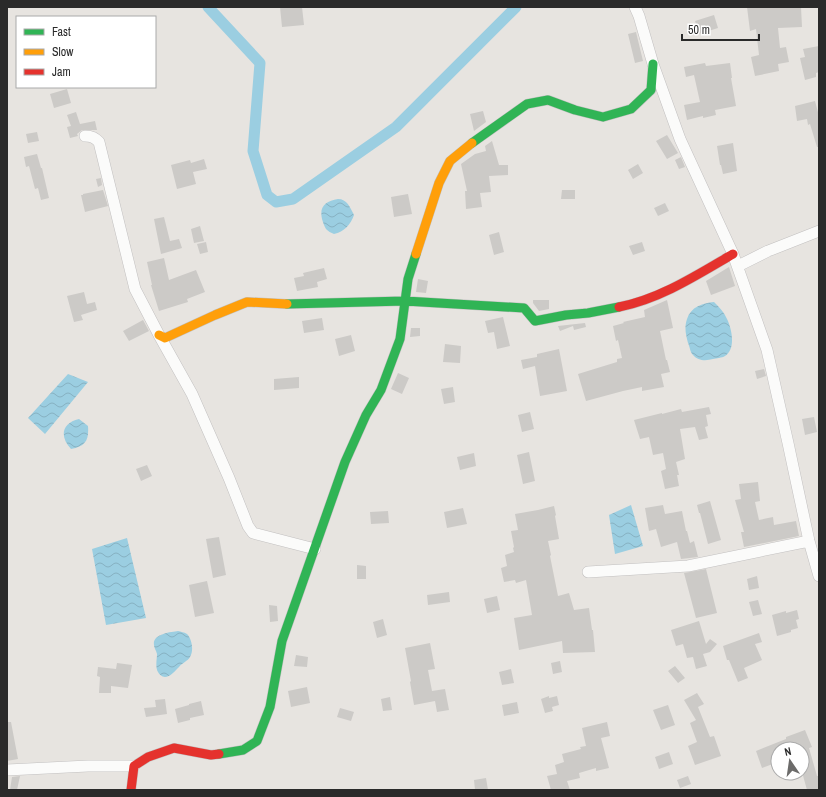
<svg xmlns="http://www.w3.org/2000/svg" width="826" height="797" font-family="'Archivo Narrow',sans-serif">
<defs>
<pattern id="water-waves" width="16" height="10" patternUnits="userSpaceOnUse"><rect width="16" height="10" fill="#9bcee1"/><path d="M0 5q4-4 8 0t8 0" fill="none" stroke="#86b1c1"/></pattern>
</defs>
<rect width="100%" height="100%" fill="#e7e4e0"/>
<path fill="url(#water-waves)" d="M338,199C347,199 350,207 354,215C351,224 344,232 334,234C331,233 328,231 326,229C324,226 323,222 322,219C319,206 326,201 338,199Z
M714,302C719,307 724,312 727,319C732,329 736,349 725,356C722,358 716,358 713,359C706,361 698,361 693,355C690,352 690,347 688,343C686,335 684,328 687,319C691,307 702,303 714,302Z
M68,374L88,382L45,434L28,418Z
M79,419L88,426C89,440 86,446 71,449C59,436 62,423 79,419Z
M631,505L643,546L615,554L609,515Z
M127,538L146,618L106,625L92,549Z
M178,631C181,632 184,632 187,634C192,639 194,651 190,657C188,661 182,663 179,667C175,671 170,677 165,677C162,677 159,674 158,672C155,667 157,659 157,654C156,650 154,648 154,645C152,634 171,632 178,631Z"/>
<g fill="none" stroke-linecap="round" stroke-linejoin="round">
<path stroke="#9bcee1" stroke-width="11" d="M208,7L260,63L253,151L267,195L276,202L293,199L396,127L516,7"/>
</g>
<path fill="#cccac7" d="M280,7H302L304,25L282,27Z
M747,7H759V8L801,7L802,27L778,28L780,48L786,47L789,62L778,64L779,71L755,76L751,57L759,55L756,29L750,31Z
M714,15L718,28L699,34L695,21Z
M636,32L643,61L635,63L628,34Z
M819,46V72L816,73V77L805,80L800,58L805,57L803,49Z
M705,63L706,66L730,63L732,78H731L736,106L715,110L716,115L703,118V116L687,120L684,105L700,102L694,75L686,77L684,67Z
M67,89L71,103L54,108L50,94Z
M815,101L819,116V147H817L810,124L808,125L807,119L797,121L795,106Z
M483,111L486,122L474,131L470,114Z
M76,112L80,124L95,121L97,130H82L77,134L78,136L70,138L67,127L71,126L67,115Z
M37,132L39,141L28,143L26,134Z
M667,135L678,153L667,159L656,141Z
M492,141L499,165H508V175L489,176L491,192L480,193L482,207L466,209L465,191H467L461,164L475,154L486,151L485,146Z
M733,143L737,171L723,174L721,165H720L717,146Z
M37,154L41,168H42L49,198L41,200L38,188L35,189L29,166L26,167L24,157Z
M681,157L685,167L679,169L675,160Z
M204,159L207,169L193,172L196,184L177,189L171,165L190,160L191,163Z
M638,164L643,173L633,179L628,170Z
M101,178L102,185L98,187L96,179Z
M103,190L108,206L85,212L81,195H83V194Z
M562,190H575V199H561Z
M408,194L412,214L394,217L391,197Z
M665,203L669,211L658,216L654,208Z
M164,217L170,241L179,239L182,248L161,254L154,219Z
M200,226L204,241L194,243L191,229Z
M499,232L504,252L494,255L489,235Z
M206,242L208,252L200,254L197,244Z
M642,242L645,251L633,255L629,246Z
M164,258L169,280L196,270L205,292L187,299L188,302L159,311L151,285H152L147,262Z
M729,267L735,286L711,295L706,281Z
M324,268L327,279L317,282L318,287L297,291L294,278L304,276L303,273Z
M418,279L428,281L426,293L416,292Z
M84,292L87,304L95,302L97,310L81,315L83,320L74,322L67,296Z
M533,300H549V309L539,311L533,303Z
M667,300L673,328L660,331L666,360H667L670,372L661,374L664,387L642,391V387L623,391L586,401L578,374L617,362V359L622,358L618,340L616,341L613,326L624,323L623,322L645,317L644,310Z
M503,317L510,346L497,349L494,332L488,333L485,321Z
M322,318L324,330L304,333L302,321Z
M143,320L149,331L129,341L123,331Z
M585,323L586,327L574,330L573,326L560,331L558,326Z
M411,328H420V336L410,337Z
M351,335L355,351L339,356L335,339Z
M445,344L461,346L460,363L443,362Z
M559,349L567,391L540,396L535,366L523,369L521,360L537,357V354Z
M764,369L766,376L757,379L755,371Z
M398,373L409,378L402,394L391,389Z
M299,377V388L274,390V379Z
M453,387L455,402L444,404L441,389Z
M709,407L711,414L706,415L708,426L705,427L708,438L699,440L695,427L680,429L685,459L676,462L679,475H677L679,486L665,489L661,471L666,469L663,453L653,455L649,437L640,439L634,420L662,413V414L681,409L682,412Z
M530,412L534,429L522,432L518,415Z
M814,417L817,432L805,435L802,419Z
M529,452L535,481L523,484L517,455Z
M474,453L476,466L460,470L457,457Z
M147,465L152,476L141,481L136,469Z
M758,482L760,501L755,502L759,520L773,517L774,525L796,521L799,536L744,547L741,532H744L735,500L741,499L739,484Z
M710,501L721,540L708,544L700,513H699L697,505Z
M663,505L665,514L682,511L686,531H687L690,543L694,541L698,557L681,559L677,542L661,547L656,529L649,531L645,508Z
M554,506L556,515L555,516L559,539L548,541L551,555L550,556L558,596L569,593L574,610L589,608L592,630H593L595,652L563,653L562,641L519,650L514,618L532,615L526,580L516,583L515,580L504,582L501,568L507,566L505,555L514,552L513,548L514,547L511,531L518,530L515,514L538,510Z
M463,508L467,524L447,528L444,512Z
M388,511L389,523L371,524L370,512Z
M219,537L226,575L213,578L206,539Z
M357,565L366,566V579H357Z
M706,569L717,613L696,618L684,573Z
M757,576L759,588L749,590L747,579Z
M207,581L214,613L195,617L189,585Z
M449,592L450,602L428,605L427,595Z
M497,596L500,610L487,613L484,599Z
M758,600L762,614L753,616L749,602Z
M269,605L277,606L278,621L270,622Z
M797,610L799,619L796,620L798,628L791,630V632L777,636L772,615L786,611V613Z
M383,619L387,635L377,638L373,622Z
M699,621L706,644L710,639L717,644L710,652L703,654L707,666L696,669L693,657L687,658L683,644L676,646L671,630Z
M759,633L762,642L755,644L762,660L744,668L748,678L738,682L729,660H727L723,646Z
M430,643L435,669L428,670L432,691L445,689L449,710L437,712L435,701L414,705L410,682L411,681L405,648Z
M296,655L308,657L307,667L294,666Z
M560,661L562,672L553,674L551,663Z
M117,663L132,665L128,688L111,686V693H99L100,677L97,676L98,667L116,669Z
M675,666L685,678L678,683L668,671Z
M511,669L514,683L502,685L499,672Z
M307,687L310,703L291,707L288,691Z
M697,693L704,704L698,707L710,737L714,736L721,756L695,765L688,746L697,742L690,723L696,720L684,700Z
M549,696V698L557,696L559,705L552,707L553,711L545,713L541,699Z
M390,697L392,710L383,711L381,699Z
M165,699L167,714L146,717L144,708L156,707L155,700Z
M201,701L204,715L190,718V720L178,723L175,709L189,705V704Z
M517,702L519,713L504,716L502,705Z
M668,705L675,725L661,730L653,710Z
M340,708L354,712L351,721L337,717Z
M7,722H11L18,759L7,761Z
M607,722L610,736L601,738L609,768L596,771V768L579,773L580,778L567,781L570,790H551L547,776L557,774L555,765L564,762L562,754L581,749L580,747L586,746L582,728Z
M805,730L812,747L809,748L817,776H819V790H807L802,772V749H778V762L762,768L756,751L786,739V737Z
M669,752L673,764L659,769L655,757Z
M20,776L17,790H10L12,777Z
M688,776L691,784L680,788L677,780Z
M486,778L488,790H475L474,780Z"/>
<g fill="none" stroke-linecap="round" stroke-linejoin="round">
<defs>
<path id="street" d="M635,7L639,16L653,64L680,139L733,254L767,350L788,443L809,541L819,576
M85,136C92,136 95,138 99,142L135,289L159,335L192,394L229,478L248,526L253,533L315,549
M738,266L768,251L819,231
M588,572L688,566L809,541
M7,770L88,766H134"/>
<path id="fast" d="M472,143L527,104L548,100L575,110L603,117L631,109L651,90L653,64
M287,304L405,301L524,308L535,321L566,315L588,313L619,307
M219,754L243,750L257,741L270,707L282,641L345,462L366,415L381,390L400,339L408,279L416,254"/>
<path id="slow" d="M416,254L439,183L450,161L472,143
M159,335L165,338L215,315L247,302L287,304"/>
<path id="jam" d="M619,307C660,299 697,275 733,254
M131,790L134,766L148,757L174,748L211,755L219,754"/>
</defs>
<use href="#street" stroke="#c2c0c0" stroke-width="12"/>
<use href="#fast" stroke="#c2c0c0" stroke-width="10"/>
<use href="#slow" stroke="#c2c0c0" stroke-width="10"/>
<use href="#jam" stroke="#c2c0c0" stroke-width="10"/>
<use href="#street" stroke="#fbfbfa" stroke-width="11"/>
<use href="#fast" stroke="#30b455" stroke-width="9"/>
<use href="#slow" stroke="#ff9f0a" stroke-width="9"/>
<use href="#jam" stroke="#e5322d" stroke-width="9"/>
</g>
<rect width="826" height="797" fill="none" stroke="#2a2a2a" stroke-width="16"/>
<rect x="16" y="16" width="140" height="72" fill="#ffffff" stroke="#aaaaaa"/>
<rect x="24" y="29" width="20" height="6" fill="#30b455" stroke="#aaaaaa"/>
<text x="52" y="36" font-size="12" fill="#2a2a2a">Fast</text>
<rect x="24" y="49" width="20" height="6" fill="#ff9f0a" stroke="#aaaaaa"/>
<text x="52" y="56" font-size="12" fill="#2a2a2a">Slow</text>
<rect x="24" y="69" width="20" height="6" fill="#e5322d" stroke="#aaaaaa"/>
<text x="52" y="76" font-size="12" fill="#2a2a2a">Jam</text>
<g transform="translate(790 761) rotate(347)"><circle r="19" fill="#ffffff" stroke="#aaaaaa"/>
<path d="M0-3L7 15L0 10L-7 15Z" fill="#6c6b6a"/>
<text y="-6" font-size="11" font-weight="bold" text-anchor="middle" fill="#2a2a2a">N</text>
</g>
<path d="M682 34v6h77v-6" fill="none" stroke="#2a2a2a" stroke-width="2"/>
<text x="688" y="34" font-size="12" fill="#2a2a2a" stroke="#ffffff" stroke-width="3" paint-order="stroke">50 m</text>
</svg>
